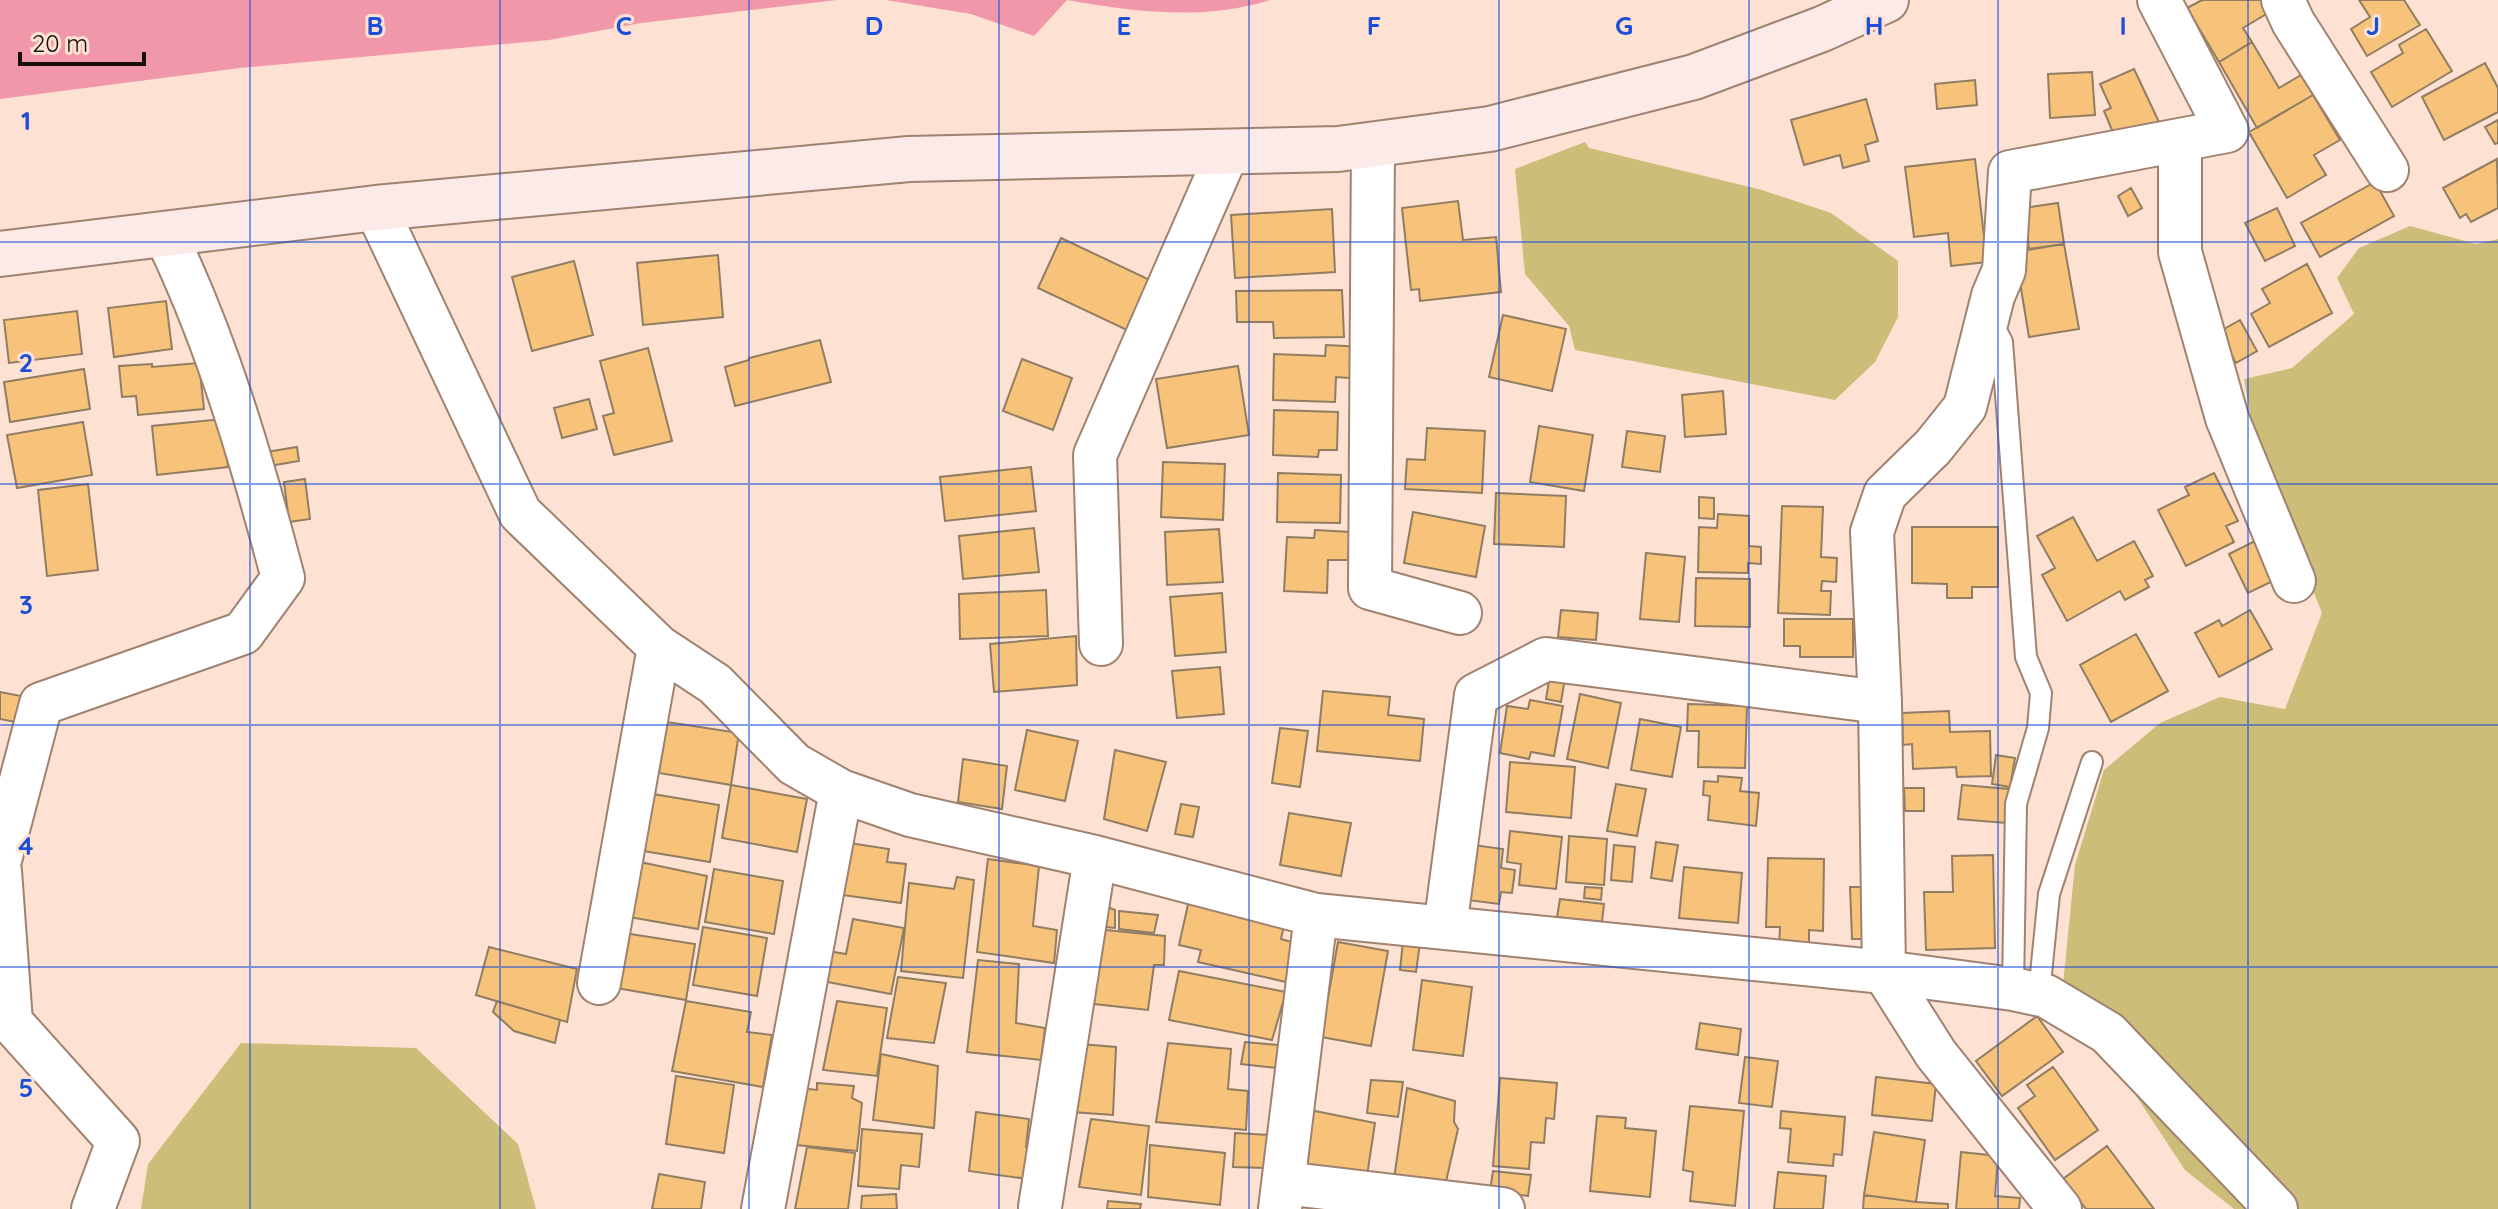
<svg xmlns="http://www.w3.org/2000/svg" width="2498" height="1209" font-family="Quicksand,sans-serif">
<rect width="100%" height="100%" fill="#fde1d2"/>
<path fill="#ccbd79" d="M1585,142L1589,148L1762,190L1831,213L1898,261V317L1875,362L1835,400L1575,350L1569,326L1525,274L1515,169Z
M2410,226L2476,244L2498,239V1209H2234L2185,1170L2063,985L2075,865L2104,770L2160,723L2220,697L2285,709L2322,613L2255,442L2244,379L2292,368L2354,314L2337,278L2359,248Z
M241,1043L416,1048L518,1144L536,1209H141L148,1164Z"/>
<path fill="#f197aa" d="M0,0H837L641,23L549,40L240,68L0,99Z
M886,0H1270C1204,21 1135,12 1067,0L1034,36L971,14Z"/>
<path fill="#f7c279" stroke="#917d62" stroke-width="2" d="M2202,0H2267L2273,10L2243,28L2252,42L2219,62L2187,8Z
M2359,0H2404L2420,25L2367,56L2351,29L2370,17Z
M2426,29L2452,71L2392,107L2371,72L2403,53L2399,45Z
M2252,42L2279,88L2301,75L2313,95L2257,128L2219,62Z
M2485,63L2498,88V112L2444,140L2422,97Z
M2134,69L2159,122L2117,142L2104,111L2111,108L2100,84Z
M2092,72L2095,115L2050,118L2048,74Z
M1975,80L1977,105L1937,109L1935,84Z
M2313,95L2340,140L2314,155L2326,175L2287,198L2249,132Z
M1866,99L1878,141L1865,145L1869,161L1843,168L1840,155L1804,165L1791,120Z
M2498,120V143L2495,144L2485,127Z
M1975,159L1987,262L1951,266L1948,233L1914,237L1905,167Z
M2497,159L2498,208L2471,222L2466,214L2460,218L2443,188Z
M2375,182L2394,216L2320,257L2301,223Z
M2131,188L2142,208L2128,216L2118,196Z
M1458,201L1463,240L1496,237L1501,292L1420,301L1419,289L1411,290L1402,208Z
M2058,203L2064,244L2029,249L2023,208Z
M2277,208L2295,246L2265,261L2245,223Z
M1332,209L1335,272L1235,278L1231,215Z
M1061,238L1154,282L1131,332L1038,288Z
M2064,244L2079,329L2029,337L2015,252Z
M718,255L723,317L643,325L637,263Z
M574,261L593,335L532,351L512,277Z
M2307,264L2332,313L2269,347L2251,314L2270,303L2262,289Z
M1342,290L1344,337L1274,338L1273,322H1237L1236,291Z
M166,301L172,349L114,357L108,308Z
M77,311L82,354L9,363L4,320Z
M1503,315L1566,329L1552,391L1489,377Z
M2240,320L2257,351L2236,363L2219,332Z
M820,340L831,382L735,406L725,367L749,360V358Z
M1326,345L1364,347L1363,379L1336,377L1335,402L1273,400L1274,354L1325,356Z
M648,348L672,441L614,455L603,416L614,413L600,361Z
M1022,359L1072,378L1053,430L1003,411Z
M199,363L204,409L138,415L136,396L122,397L119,366L152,364V367Z
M1238,366L1249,435L1167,448L1156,379Z
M84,369L90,409L10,422L4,382Z
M1723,391L1726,434L1685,437L1682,395Z
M589,399L597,429L562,438L554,408Z
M1274,410L1338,412L1337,450H1319L1318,457L1273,455Z
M223,419L228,467L157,475L152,426Z
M83,422L92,475L17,488L7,435Z
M1539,426L1593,435L1584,491L1530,482Z
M1427,428L1485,431L1482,493L1405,489L1407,459L1425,460Z
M1627,431L1665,436L1660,472L1622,467Z
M297,447L299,461L269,466L266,452Z
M1163,462L1225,464L1223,520L1161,517Z
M1031,467L1036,511L945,521L940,477Z
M1278,473L1341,475L1340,523L1277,522Z
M2214,473L2238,521L2226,526L2234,542L2186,566L2158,510L2189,495L2185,487Z
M305,479L310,519L289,522L284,482Z
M88,484L98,570L47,576L38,490Z
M1496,493L1566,496L1564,547L1494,544Z
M1699,497L1714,498V519L1699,518Z
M1782,506L1823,507L1821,557L1837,558L1836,582L1822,581L1821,591H1831L1830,615L1778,613Z
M1413,512L1485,526L1476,577L1404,563Z
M1718,514L1749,516V546L1761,547V564L1748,563V573L1698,572L1699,527L1717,528Z
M2073,517L2097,561L2134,541L2153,576L2145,580L2149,587L2125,600L2120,591L2067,621L2042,575L2055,568L2037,536Z
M1912,527H1998V587H1972V598H1947V584L1912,583Z
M1034,528L1039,572L963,579L959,536Z
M1219,529L1223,582L1167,585L1165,532Z
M1315,530L1350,532L1348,560H1328L1327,593L1284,591L1287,537L1314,538Z
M2257,540L2277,579L2248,593L2229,554Z
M1646,553L1685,557L1679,622L1640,619Z
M1696,578L1750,579V627L1695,626Z
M1046,590L1048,636L960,639L959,594Z
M1222,593L1226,652L1175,656L1170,597Z
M1561,610L1598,613L1596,640L1558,637Z
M2250,610L2272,649L2219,677L2195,633L2219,620L2222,626Z
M1784,619H1853V657H1800V646H1784Z
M2136,634L2168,691L2111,722L2080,665Z
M1076,636L1077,685L994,692L990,644Z
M1220,667L1224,714L1177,718L1172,671Z
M1550,675L1565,678L1561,702L1546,699Z
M1323,691L1390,697L1388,715L1424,719L1420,761L1317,751Z
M0,692L26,697L21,723L0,719Z
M1580,694L1621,703L1608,768L1567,759Z
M1530,700L1563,706L1554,756L1531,752L1529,759L1500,753L1507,706L1528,709Z
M1688,704L1747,706L1745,768L1698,767L1699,731H1687Z
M1949,711L1950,732L1990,731L1991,776L1957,777L1956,767L1913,769L1912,744L1903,745L1902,713Z
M1640,719L1681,727L1672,777L1631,770Z
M667,722L739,733L731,785L659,773Z
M1280,728L1308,731L1300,787L1272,783Z
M1027,730L1078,741L1065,801L1015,790Z
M1115,750L1166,762L1147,831L1104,819Z
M1996,755L2015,758L2010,787L1992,784Z
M963,759L1007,766L1002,809L958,802Z
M1510,762L1575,767L1571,818L1506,812Z
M1718,776L1742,778L1740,791L1759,793L1756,826L1708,820L1710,796L1703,795L1704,781L1718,782Z
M1616,784L1646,789L1637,836L1607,831Z
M731,785L807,799L797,852L722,838Z
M1962,785L2009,789L2006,823L1958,819Z
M1904,788H1924V811H1905Z
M653,794L719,805L710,862L643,851Z
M1181,804L1199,807L1193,837L1175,834Z
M1289,813L1351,823L1341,876L1280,865Z
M1510,831L1562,837L1556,889L1519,885L1521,864L1507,862Z
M1569,836L1607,839L1604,885L1566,882Z
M843,842L889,849L887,862L906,864L901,903L835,894Z
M1656,842L1678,845L1672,881L1651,878Z
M1473,845L1503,849L1501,868L1515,870L1512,893L1501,892L1499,904L1467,900Z
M1614,845L1635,847L1632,882L1611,880Z
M1993,855L1995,948L1926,950L1924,892H1953L1952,856Z
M1768,858L1824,859L1823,931L1809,930V946L1779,945L1780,927H1766Z
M988,859L1039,866L1033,926L1057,930L1054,963L977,952Z
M640,862L707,876L698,929L629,917Z
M1684,867L1742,873L1738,923L1679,918Z
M714,869L783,881L774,934L705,922Z
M957,877L974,880L963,978L901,971L909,883L954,889Z
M1585,887L1602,888L1601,900L1584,898Z
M1850,887H1870L1872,939H1852Z
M1560,899L1604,904L1602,922L1557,917Z
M1189,900L1285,921L1281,939L1295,943L1286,982L1198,962L1201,950L1179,945Z
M1100,904L1115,910V928L1096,926Z
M1119,911L1158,915L1154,933L1119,929Z
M853,919L904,928L891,994L822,981L827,951L846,954Z
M703,927L767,938L757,996L693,985Z
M1096,929L1165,936L1164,965H1154L1148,1010L1085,1003Z
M624,933L695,944L686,1000L616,988Z
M1403,941L1420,943L1416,972L1400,970Z
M1338,942L1388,951L1371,1046L1321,1037Z
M489,947L577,969L567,1022L476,995Z
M978,960L1019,964L1016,1023L1045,1028L1041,1060L967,1052Z
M1179,971L1286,992L1272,1040L1169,1020Z
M898,977L946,983L934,1043L887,1038Z
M1422,980L1472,987L1463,1056L1413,1050Z
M497,1001L560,1020L555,1043L514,1031L493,1012Z
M686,1001L751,1012L747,1032L772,1035L763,1087L672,1071Z
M837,1001L887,1008L877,1076L823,1070Z
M2037,1016L2063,1052L2002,1096L1976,1061Z
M1700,1023L1741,1029L1738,1055L1696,1049Z
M1245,1042L1278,1045L1277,1068L1241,1064Z
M1168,1043L1231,1049L1228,1089L1248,1091L1246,1130L1156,1122Z
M1080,1044L1116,1047L1113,1115L1072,1112Z
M881,1054L938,1066L934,1128L873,1120Z
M1745,1057L1778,1061L1772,1107L1739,1103Z
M2053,1067L2098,1130L2055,1160L2018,1108L2035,1096L2027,1085Z
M676,1076L734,1085L724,1153L666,1144Z
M1876,1077L1936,1084L1932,1121L1872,1115Z
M1500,1078L1557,1083L1554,1119L1546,1118L1544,1143L1531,1142L1529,1169L1493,1166Z
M1371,1080L1403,1082L1398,1117L1367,1113Z
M817,1083L854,1086L852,1098L862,1103L857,1151L786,1144L791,1087L817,1090Z
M1407,1088L1455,1101L1454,1122L1458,1129L1445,1186L1394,1179Z
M1690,1106L1744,1111L1735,1206L1690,1201L1693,1172L1683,1170Z
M1310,1110L1375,1123L1367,1176L1304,1168Z
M1781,1111L1845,1117L1842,1155L1834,1154L1833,1166L1788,1162L1791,1129L1780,1128Z
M976,1112L1029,1119L1026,1147L1033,1149L1028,1179L969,1171Z
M1597,1116L1626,1118L1625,1128L1656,1131L1650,1197L1590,1191Z
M1091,1119L1149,1126L1141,1195L1079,1187Z
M862,1129L922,1134L919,1167L901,1165L899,1189L858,1186Z
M1874,1132L1925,1140L1916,1202L1864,1195Z
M1235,1133L1269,1135L1266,1168L1233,1167Z
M1150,1145L1225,1153L1220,1205L1148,1197Z
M2107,1146L2154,1209H2086L2063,1179Z
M807,1147L855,1153L848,1209H795Z
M1961,1152L1998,1156L1995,1196L2020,1198L2019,1209H1956Z
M1493,1171L1531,1175L1528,1196L1490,1191Z
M1778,1172L1826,1176L1823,1209H1774Z
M659,1174L705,1182L701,1209H652Z
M896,1194L897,1209H861L862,1196Z
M1864,1195L1916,1202L1948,1204V1209H1863Z
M1108,1201L1141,1204L1140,1209H1107Z"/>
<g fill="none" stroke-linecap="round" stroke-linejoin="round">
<defs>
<path id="lane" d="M1992,323L2002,342L2026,657L2041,693L2038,728L2016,804L2013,989
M2039,994L2049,894L2092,762"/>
<path id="street" d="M2283,0L2293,22L2387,170
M2180,140V252L2227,418L2294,581
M1373,144L1370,588L1460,613
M376,208L520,513L659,647L715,684L794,764L841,791L910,815L1095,857L1316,915L1884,972L2013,989L2046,996L2108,1033L2276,1209
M1101,644L1095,455L1228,151
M0,860L41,704L243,633L283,578C252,461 218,343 165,234
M0,871L11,1022L118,1141L93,1209
M1445,928L1476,695L1546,659L1880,702
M599,983L659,647
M1284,1183L1503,1209
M1040,1207L1095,857
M763,1209L841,791
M1280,1209L1316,915
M2060,1209L1936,1054L1884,972L1880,702L1872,532L1885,494L1933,447L1965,407L1993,296L2004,270L2010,172L2227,131L2159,0"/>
<path id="secondary" d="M0,254L376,208L909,159L1338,149L1490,129L1694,77L1822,29L1886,0"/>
</defs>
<use href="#lane" stroke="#a08270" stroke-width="24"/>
<use href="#street" stroke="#a08270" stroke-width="46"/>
<use href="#secondary" stroke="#a08270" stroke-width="48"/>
<use href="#lane" stroke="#fff" stroke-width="20"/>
<use href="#street" stroke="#fff" stroke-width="42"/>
<use href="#secondary" stroke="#fbeae7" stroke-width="44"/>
</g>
<path fill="none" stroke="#1d4ed8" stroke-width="2" stroke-opacity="0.55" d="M250,0V1209M500,0V1209M749,0V1209M999,0V1209M1249,0V1209M1499,0V1209M1749,0V1209M1998,0V1209M2248,0V1209M0,242H2498M0,484H2498M0,725H2498M0,967H2498"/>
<g font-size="26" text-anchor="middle" font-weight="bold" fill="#1d4ed8" stroke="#fde1d2" stroke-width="6" stroke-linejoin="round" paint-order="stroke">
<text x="375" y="35">B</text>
<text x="624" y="35">C</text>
<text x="874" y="35">D</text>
<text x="1124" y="35">E</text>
<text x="1374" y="35">F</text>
<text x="1624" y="35">G</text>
<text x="1874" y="35">H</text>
<text x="2123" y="35">I</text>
<text x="2373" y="35">J</text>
<text x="26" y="130">1</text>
<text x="26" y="372">2</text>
<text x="26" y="614">3</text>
<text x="26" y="855">4</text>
<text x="26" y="1097">5</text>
</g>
<path d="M20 52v12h124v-12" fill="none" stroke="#1a0f08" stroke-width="4"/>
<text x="32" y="52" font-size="24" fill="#1a0f08" stroke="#fde1d2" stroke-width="6" paint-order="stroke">20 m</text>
</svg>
